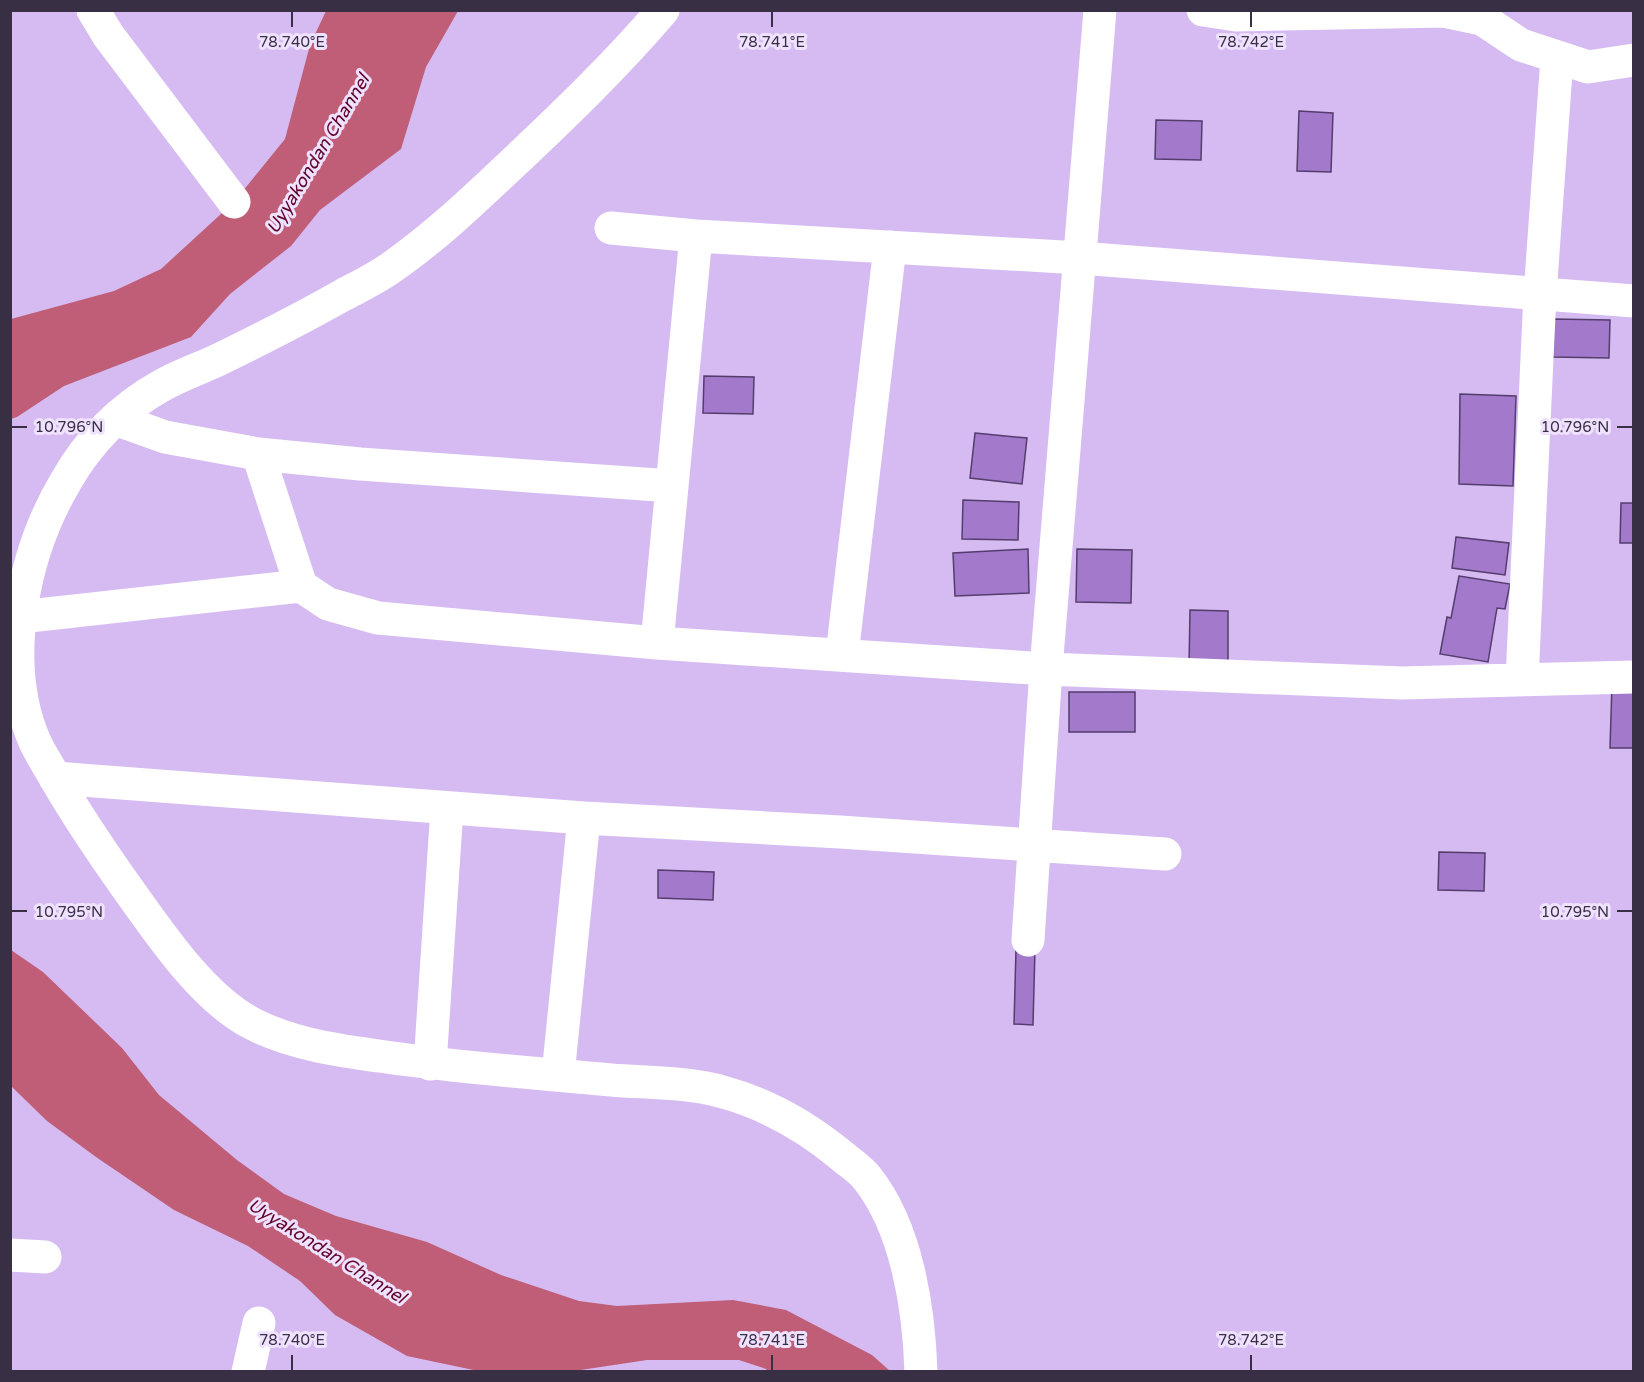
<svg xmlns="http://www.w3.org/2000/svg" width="1644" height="1382" font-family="'Varela Round',sans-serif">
<rect width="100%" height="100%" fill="#d5bbf2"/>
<path fill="#bf5e76" d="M326,11H458L426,67L401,149L320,210L291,246L230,294L191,337L64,386L17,417L11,419V319L114,291L161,269L234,202L285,139L310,45Z
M11,950L43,972L122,1048L159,1095L237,1160L284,1194L336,1216L427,1242L501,1275L579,1301L617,1306L733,1300L786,1310L872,1355L890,1371L768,1372L766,1369L739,1360H647L574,1371L483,1372L407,1356L335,1315L300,1281L248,1246L174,1210L96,1157L47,1121L11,1086Z"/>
<path fill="#a279cb" stroke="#543d6c" stroke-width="1.5" d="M1299,111L1333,113L1331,172L1297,171Z
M1156,120L1202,121L1201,160L1155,159Z
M1553,319L1610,320L1609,358L1552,357Z
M704,376L754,377L753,414L703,413Z
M1460,394L1516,396L1513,486L1459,484Z
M975,433L1027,438L1022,484L970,478Z
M963,500L1019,502L1018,540L962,539Z
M1621,503H1634V543H1620Z
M1456,537L1509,543L1505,575L1452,568Z
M1028,549L1029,593L955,596L953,553Z
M1077,549L1132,550L1131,603L1076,602Z
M1459,576L1510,584L1505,609L1497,608L1488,662L1440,654L1447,617L1451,618Z
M1190,610L1228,611V667H1189Z
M1612,684H1634V748H1610Z
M1069,692H1135V732H1069Z
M1439,852L1485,853L1484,891L1438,890Z
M658,870L714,872L713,900L658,898Z
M1016,949H1035L1033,1025L1014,1024Z"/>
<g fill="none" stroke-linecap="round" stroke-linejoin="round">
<path stroke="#fff" stroke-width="33" d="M93,10L108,35L234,202
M663,10C616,65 564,115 512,164C474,200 435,237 392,267C377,278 360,286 343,295C304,317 263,338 222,358C202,368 180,375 161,386C121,408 88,442 66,481C23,553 0,662 35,742C41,755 50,768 57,781C78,817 101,851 125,885C158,931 203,1000 255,1025C295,1045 342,1051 386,1057C461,1068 536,1073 611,1080C648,1083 688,1082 723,1092C767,1104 807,1127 842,1156C850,1163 861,1170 867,1178C907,1228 919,1309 921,1372
M1203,10L1236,15L1444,11L1482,19L1521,45L1588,67L1634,60
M611,228L696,236L1080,258L1634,301
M115,419L165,437L258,454L360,464L672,486
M258,454L301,586L328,604L378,618L657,643L1046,669L1402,683L1634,677
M20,617L301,586
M657,643L696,236
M842,655L890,247
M1522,680L1540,294L1557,58
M55,778L584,818L840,832L1165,854
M1028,940L1046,669L1100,10
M430,1064L447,808
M558,1075L584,818
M10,1255L45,1257
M248,1372L259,1323"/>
</g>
<path fill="none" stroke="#392f45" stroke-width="2" d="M292,12V27M772,12V27M1251,12V27M12,427H27M1617,427H1632M12,911H27M1617,911H1632M292,1355V1370M772,1355V1370M1251,1355V1370"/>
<g text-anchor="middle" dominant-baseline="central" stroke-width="6" stroke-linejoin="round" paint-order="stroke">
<g font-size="18" font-style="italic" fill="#610228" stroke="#efe2ff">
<text transform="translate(318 154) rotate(-59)">Uyyakondan Channel</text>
<text transform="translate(327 1251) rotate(32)">Uyyakondan Channel</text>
</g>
</g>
<g font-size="15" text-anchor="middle" fill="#392f45" stroke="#efe2ff" stroke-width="6" stroke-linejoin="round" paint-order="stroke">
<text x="292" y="47">78.740°E</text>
<text x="772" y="47">78.741°E</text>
<text x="1251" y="47">78.742°E</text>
<text x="69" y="432">10.796°N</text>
<text x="1575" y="432">10.796°N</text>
<text x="69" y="917">10.795°N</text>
<text x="1575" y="917">10.795°N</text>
<text x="292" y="1345">78.740°E</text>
<text x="772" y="1345">78.741°E</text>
<text x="1251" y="1345">78.742°E</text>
</g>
<rect width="1644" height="1382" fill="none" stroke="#392f45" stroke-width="24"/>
</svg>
